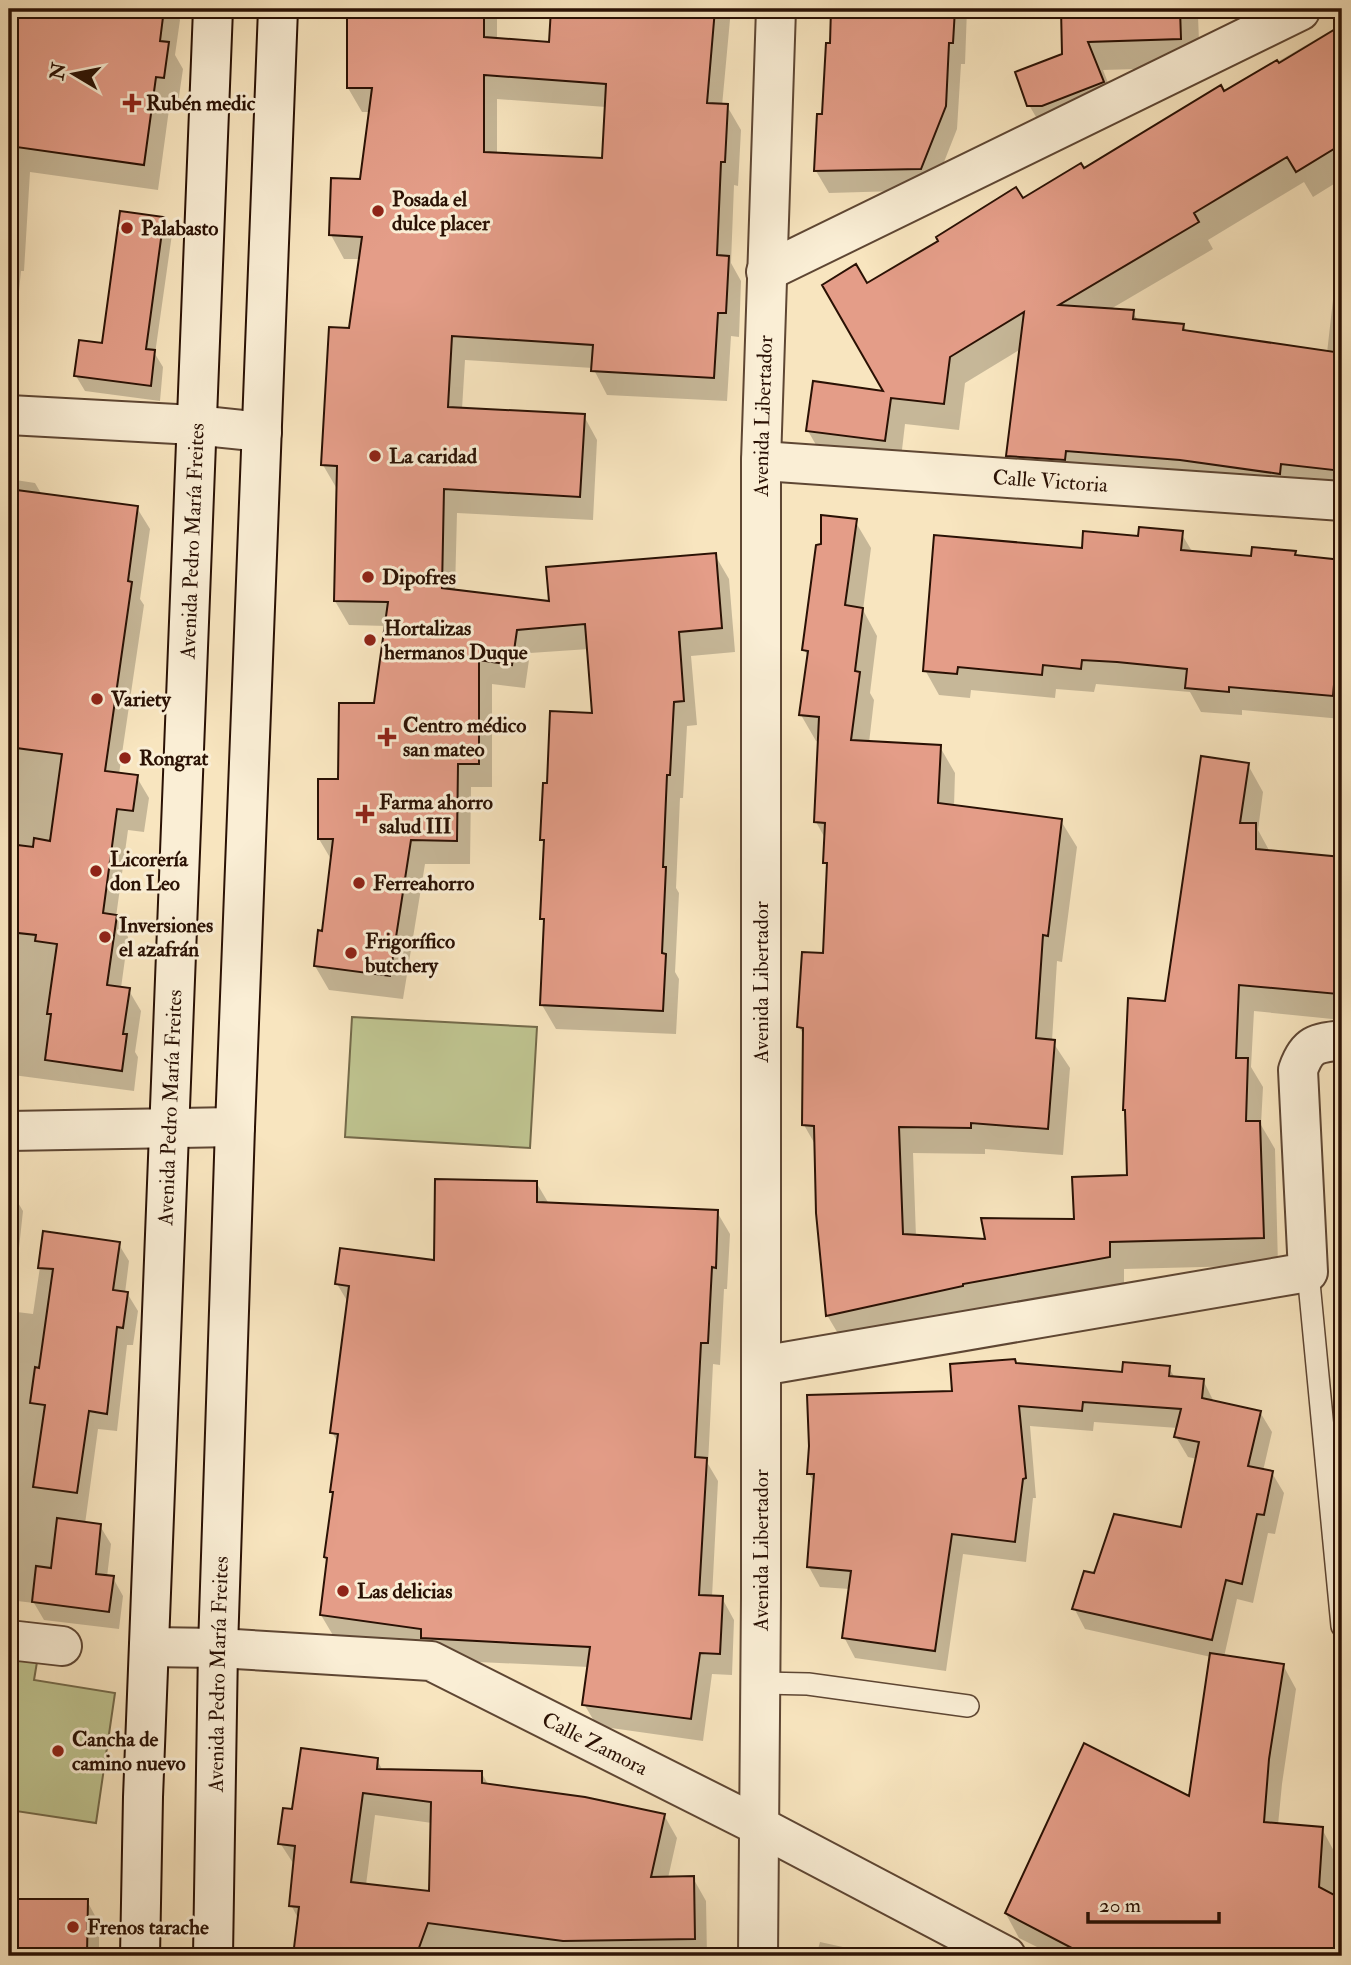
<svg xmlns="http://www.w3.org/2000/svg" width="1351" height="1965" font-family="'IM FELL Double Pica',serif">
<rect width="100%" height="100%" fill="#f8e5bf"/>
<filter id="stains"><feTurbulence type="fractalNoise" baseFrequency=".00286" numOctaves="4"/><feColorMatrix values="0 0 0 0 .2 0 0 0 0 .09 0 0 0 0 .02 0 0 0 .5 -.17"/></filter>
<radialGradient id="worn" r=".72"><stop offset=".6" stop-color="#630" stop-opacity="0"/><stop offset="1" stop-color="#630" stop-opacity=".3"/></radialGradient>
<path fill="#bfc490" stroke="#746a4a" stroke-width="2" d="M352,1017L537,1027L530,1148L345,1137Z
M9,1658L37,1662L34,1680L115,1693L96,1823L9,1810Z"/>
<path fill="#0003" fill-rule="evenodd" d="M9,9H176L180,20L175,55L183,69L178,103L170,102L158,190L30,172L24,271H21L9,394Z
M349,9H497V39L550,43L553,9H731L722,106H727L741,130L738,186L734,185L731,263L741,281L739,337L731,336L727,401L607,395L593,368L465,360L462,409L584,416L597,440L593,520L457,513L455,591L551,603L715,555L729,579L735,652L691,656L697,725L687,726L683,798H680L676,888L679,893L675,972L679,979L676,1034L556,1029L542,1005L546,925L542,918L545,845L542,839L548,785L594,715L589,649L530,653L525,688L492,684V787H471L470,864H425L403,999L329,990L315,966L324,933L332,861L319,839L340,781L376,704L387,626L349,625L335,601L337,489L323,465L351,329L360,259H344L331,235L361,181L371,112H362L348,88ZM497,99L606,107L604,160L497,154Z
M833,9H967L965,64H961L957,129L933,190L829,193L816,171L831,45Z
M1063,9H1342V15L1244,12V15L1198,16L1200,67L1103,70L1119,111L1046,134L1029,105L1064,55Z
M1342,24V179L1313,197L1304,182L1208,240L1213,249L1109,310L1133,312L1138,321L1183,325L1187,332L1327,353L1338,255H1342V495L1023,482L1008,456L1021,349L965,383L959,430L905,424L900,467L823,457L808,431L886,393L866,285L1223,94Z
M163,219L172,234L155,354L163,367L160,401L85,391L76,376L103,345Z
M9,479L35,483L42,495L137,508L150,529L140,599L144,605L119,774L136,776L149,798L144,832L128,830L116,917L128,937L121,988L128,989L141,1011L135,1052L138,1057L134,1091L13,1075L9,1101Z
M855,521L871,548L863,610L877,636L870,693L874,700L869,743L940,747L955,773L954,807L1061,821L1077,847L1062,962L1057,961L1052,1041L1070,1068L1063,1155L985,1149V1154L913,1153L916,1237L988,1241L1075,1221L1128,1177L1166,1003L1248,765L1263,792L1258,830L1270,852L1342,858V1020L1254,1011L1251,1067L1263,1087L1261,1125L1275,1149L1278,1265L1124,1269V1284L977,1311L843,1342L827,1315L816,1146L804,1125L805,1037L799,1027L824,955L829,868L825,862L826,840L816,822L819,742L816,741L801,715L809,657L804,650Z
M1181,533L1193,553L1253,558L1295,553L1297,557L1342,561V719L1242,710V715L1201,712L1190,692L1096,684L1094,692L1056,689L1055,698L971,690L970,698L939,695L925,670L1084,550L1140,538Z
M536,1182L549,1204L717,1212L730,1234L727,1289H724L720,1365L713,1364L708,1464L718,1481L712,1597L722,1598L734,1620L732,1675L712,1674L703,1741L597,1726L584,1704L589,1667L435,1660L334,1637L321,1615L329,1562L326,1557L338,1443L332,1432L349,1304L337,1284L436,1262Z
M9,1199L17,1201L23,1211L19,1248L9,1247Z
M45,1233L118,1243L129,1261L125,1293H127L138,1311L133,1345H127L117,1431L98,1429L85,1524L100,1526L111,1544L107,1577L113,1578L123,1596L119,1629L44,1620L34,1603L9,1600V1311L33,1314Z
M1017,1365L1123,1374L1169,1368L1175,1378L1203,1380L1214,1402L1260,1412L1272,1432L1263,1471L1272,1473L1284,1493L1275,1534L1268,1533L1253,1603L1237,1599L1224,1657L1283,1665L1296,1689L1282,1784L1278,1825L1322,1829L1335,1853V1858L1342,1859V1956H1055L1019,1938L1006,1914L1084,1745L1190,1799L1211,1657L1085,1629L1074,1608L1096,1575L1183,1529L1197,1459L1188,1457L1176,1437L1178,1428L1094,1422L1093,1431L1030,1426L1036,1498H1033L1026,1562L963,1554L946,1671L855,1658L844,1637L850,1589L820,1587L809,1567L815,1484L809,1474L954,1392Z
M377,1760L383,1771L481,1772L489,1786L664,1815L677,1838L668,1878H693L706,1901L707,1956H294L299,1920L291,1905L295,1866L280,1843L294,1811ZM375,1815L432,1823L430,1893L366,1885Z
M9,1901H87L99,1923V1956H9Z
M820,1942L884,1956H816Z"/>
<path fill="#e49d88" stroke="#2a1104" stroke-width="2" fill-rule="evenodd" d="M9,9H164L160,41L169,42L164,78L156,77L144,165L9,146Z
M347,9H484V37L549,42L551,9H715L707,103L728,104L725,162H721L717,255L729,256L726,313H718L714,378L591,371L593,345L452,336L448,407L585,414L580,497L444,489L442,588L549,601L546,567L716,553L722,628L679,632L684,701L674,702L670,775H667L663,867H666L662,953L666,954L663,1011L540,1005L544,919H540L544,840H540L543,783H547L550,711L592,713L585,624L517,630L512,665L479,660V764H458L457,841L411,840L390,976L314,966L318,930L322,931L333,839H318V779H338L339,703H374L388,602L334,601L337,466L321,465L329,327L349,328L362,237L329,235L331,178L360,179L372,88H347ZM484,75L606,84L602,158L484,152Z
M831,9H955L953,43H949L946,106L921,169L814,171L817,114H822L826,43H830Z
M1061,9H1180L1181,39L1088,42L1104,82L1042,106H1027L1015,72L1062,54Z
M1342,25V144L1296,172L1287,157L1194,213L1199,222L1059,305L1134,310L1133,319L1184,324L1183,330L1342,353V471L1281,464L1280,474L1180,460L1066,451L1065,460L1006,456L1024,312L950,357L944,404L891,398L885,441L806,431L813,381L883,391L822,285L856,264L867,283L938,241L936,237L1016,187L1023,198L1081,163L1084,168L1221,85L1224,91L1277,60L1279,63Z
M120,211L164,217L146,349L155,350L151,386L74,376L79,340L102,343Z
M9,489L138,506L128,581L132,582L105,771L138,775L133,811L117,809L103,913L117,915L107,985L130,988L123,1034H127L122,1071L45,1060L51,1014H47L57,944L35,941L36,935L9,932V844L33,847L34,838L50,841L62,754L9,747Z
M821,515L857,519L845,605L863,608L855,671L860,672L851,740L941,745L938,803L1062,819L1048,936L1043,935L1036,1038L1055,1040L1048,1129L971,1123V1128L899,1127L903,1234L985,1239L981,1218L1074,1219L1072,1177L1127,1175L1125,1110H1123L1128,998L1165,1001L1201,756L1249,763L1240,823H1256V849L1342,857V937L1338,994L1239,985L1236,1058H1248L1246,1121H1260L1264,1238L1110,1242V1257L963,1284V1286L826,1316L816,1213L814,1126L802,1125L803,1028L797,1027L802,952L823,953L827,863H823L825,823L814,822L819,717L799,715L808,651L802,650L816,545L821,544Z
M1139,527L1183,531L1181,550L1251,556L1252,547L1296,551L1295,555L1342,560V593L1333,696L1229,687V692L1185,688L1187,669L1117,662L1082,660L1081,669L1043,665L1042,675L958,667L957,674L923,671L934,535L1082,548L1083,531L1138,536Z
M435,1179L537,1181V1202L718,1210L716,1268L712,1267L708,1343H701L695,1457L707,1458L699,1595L723,1596L720,1654L700,1653L691,1719L582,1705L590,1647L421,1638V1629L320,1615L327,1558L324,1557L333,1492H330L338,1434L330,1433L349,1286L335,1284L340,1248L434,1260Z
M43,1231L120,1242L113,1290L128,1292L123,1328L117,1327L107,1414L89,1411L77,1493L33,1487L45,1405L30,1403L35,1367L39,1368L53,1269L38,1268Z
M1015,1359L1016,1363L1122,1372L1123,1362L1170,1366L1169,1376L1204,1379L1202,1398L1261,1411L1248,1466L1273,1471L1264,1515L1257,1514L1242,1584L1226,1580L1212,1640L1072,1609L1084,1571L1094,1573L1114,1514L1181,1527L1199,1442L1174,1437L1181,1409L1083,1402L1082,1411L1019,1406L1026,1478L1023,1479L1015,1542L952,1534L935,1651L842,1638L851,1571L807,1567L814,1474H807L809,1446L807,1395L952,1391L950,1364Z
M57,1518L101,1524L96,1574L114,1576L109,1612L32,1602L36,1566L51,1568Z
M1210,1653L1284,1664L1269,1759L1264,1822L1323,1827L1319,1887L1342,1899V1956H1087L1005,1913L1084,1743L1189,1796Z
M301,1748L378,1758L377,1769L482,1771V1783L585,1797L665,1814L651,1877L694,1876L695,1939L563,1941L428,1923L416,1956H293L299,1907L289,1906L295,1846L278,1844L283,1808L292,1809ZM363,1793L431,1802L429,1891L351,1882Z
M9,1899H88L87,1955L9,1954Z"/>
<g fill="none" stroke-linecap="round" stroke-linejoin="round">
<defs>
<path id="lane" d="M1308,1272L1342,1626
M760,1683L808,1684L968,1706"/>
<g id="street">
<path d="M766,272L1300,11"/>
<path d="M9,415L195,425L262,432"/>
<path id="s1" d="M761,461L1342,501"/>
<path d="M9,1131L235,1127"/>
<path d="M761,1366L1308,1272L1298,1070C1307,1044 1316,1043 1342,1040"/>
<path d="M9,1640L62,1646"/>
<path id="s2" d="M149,1647L218,1648L431,1661L759,1826L1006,1956"/>
<path id="s3" d="M758,1956L761,1598V461L776,9"/>
</g>
<g id="secondary">
<path id="s4" d="M140,1956L143,1797L213,9"/>
<path id="s5" d="M213,1956L218,1648L235,1127L278,9"/>
</g>
</defs>
<use href="#lane" stroke="#5e4633" stroke-width="24"/>
<use href="#street" stroke="#5e4633" stroke-width="42"/>
<use href="#secondary" stroke="#2a1104" stroke-width="42"/>
<use href="#lane" stroke="#faeed5" stroke-width="21"/>
<use href="#street" stroke="#faeed5" stroke-width="38"/>
<use href="#secondary" stroke="#faeed5" stroke-width="38"/>
</g>
<g fill="#8f2418" stroke="#faeed5" stroke-width="2.5">
<path d="M128.5 92.5h7v7h7v7h-7v7h-7v-7h-7v-7h7z"/>
<circle cx="378" cy="211" r="7"/>
<circle cx="127" cy="228" r="7"/>
<circle cx="375" cy="456" r="7"/>
<circle cx="368" cy="577" r="7"/>
<circle cx="370" cy="640" r="7"/>
<circle cx="97" cy="699" r="7"/>
<path d="M383.5 726.5h7v7h7v7h-7v7h-7v-7h-7v-7h7z"/>
<circle cx="125" cy="758" r="7"/>
<path d="M361.5 803.5h7v7h7v7h-7v7h-7v-7h-7v-7h7z"/>
<circle cx="96" cy="871" r="7"/>
<circle cx="359" cy="883" r="7"/>
<circle cx="105" cy="937" r="7"/>
<circle cx="351" cy="953" r="7"/>
<circle cx="343" cy="1591" r="7"/>
<circle cx="58" cy="1751" r="7"/>
<circle cx="73" cy="1927" r="7"/>
</g>
<g text-anchor="middle" dominant-baseline="central" stroke-width="6" stroke-linejoin="round" paint-order="stroke">
<g font-size="21" font-weight="bold" fill="#2a1104" stroke="#faeed5" text-anchor="start">
<text x="146" y="103">Rubén medic</text>
<text x="392" y="199">Posada el<tspan x="392" dy="24">dulce placer</tspan></text>
<text x="141" y="228">Palabasto</text>
<text x="389" y="456">La caridad</text>
<text x="382" y="577">Dipofres</text>
<text x="384" y="628">Hortalizas<tspan x="384" dy="24">hermanos Duque</tspan></text>
<text x="111" y="699">Variety</text>
<text x="403" y="725">Centro médico<tspan x="403" dy="24">san mateo</tspan></text>
<text x="139" y="758">Rongrat</text>
<text x="379" y="802">Farma ahorro<tspan x="379" dy="24">salud III</tspan></text>
<text x="110" y="859">Licorería<tspan x="110" dy="24">don Leo</tspan></text>
<text x="373" y="883">Ferreahorro</text>
<text x="119" y="925">Inversiones<tspan x="119" dy="24">el azafrán</tspan></text>
<text x="365" y="941">Frigorífico<tspan x="365" dy="24">butchery</tspan></text>
<text x="357" y="1591">Las delicias</text>
<text x="72" y="1739">Cancha de<tspan x="72" dy="24">camino nuevo</tspan></text>
<text x="87" y="1927">Frenos tarache</text>
</g>
<g font-size="21" fill="#2a1104" stroke="#faeed5">
<text stroke="none"><textPath href="#s3" startOffset="1540">Avenida Libertador</textPath></text>
<text stroke="none"><textPath href="#s1" startOffset="290">Calle Victoria</textPath></text>
<text stroke="none"><textPath href="#s4" startOffset="1416">Avenida Pedro María Freites</textPath></text>
<text transform="translate(761 982) rotate(-90)">Avenida Libertador</text>
<text stroke="none"><textPath href="#s4" startOffset="849">Avenida Pedro María Freites</textPath></text>
<text stroke="none"><textPath href="#s3" startOffset="406">Avenida Libertador</textPath></text>
<text stroke="none"><textPath href="#s5" startOffset="282">Avenida Pedro María Freites</textPath></text>
<text stroke="none"><textPath href="#s2" startOffset="466">Calle Zamora</textPath></text>
</g>
</g>
<rect width="1351" height="1965" fill="none" stroke="#f8e5bf" stroke-width="35"/>
<rect x="10" y="10" width="1330" height="1944" fill="none" stroke="#2a1104" stroke-width="3.5"/>
<rect x="18" y="18" width="1316" height="1930" fill="none" stroke="#2a1104" stroke-width="2"/>
<g transform="translate(74 74) rotate(280)" stroke="#faeed5" stroke-width="5" paint-order="stroke">
<path d="M0-5L12 26L0 18L-12 26Z" fill="#2a1104"/>
<text y="-10" font-size="19" font-weight="bold" text-anchor="middle" fill="#2a1104">N</text>
</g>
<path d="M1088 1912v10h131v-10" fill="none" stroke="#2a1104" stroke-width="3.5"/>
<text x="1099" y="1912" font-size="21" fill="#2a1104" stroke="#faeed5" stroke-width="5" paint-order="stroke">20 m</text>
<rect width="100%" height="100%" filter="url(#stains)"/>
<rect width="100%" height="100%" fill="url(#worn)"/>
</svg>
